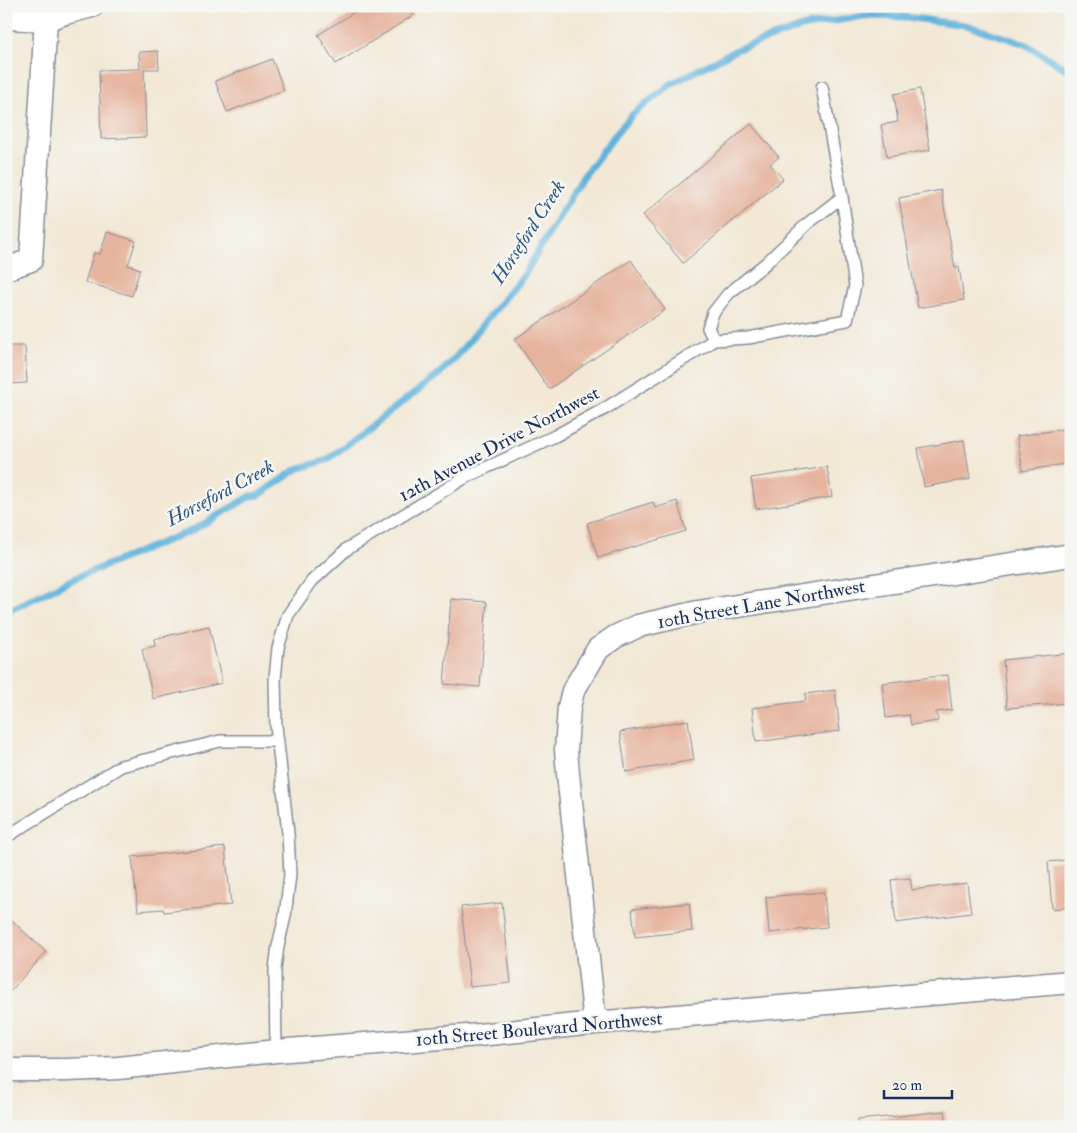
<svg xmlns="http://www.w3.org/2000/svg" width="1077" height="1133" font-family="'IM FELL Double Pica',serif">
<rect width="100%" height="100%" fill="#f6f6f2"/>
<filter id="ink" filterUnits="userSpaceOnUse"><feTurbulence type="fractalNoise" baseFrequency=".02" numOctaves="2"/><feDisplacementMap in="SourceGraphic" scale="10" xChannelSelector="R" yChannelSelector="G"/><feConvolveMatrix kernelMatrix="1 2 1 2 8 2 1 2 1" color-interpolation-filters="sRGB"/></filter>
<filter id="wash" filterUnits="userSpaceOnUse"><feTurbulence type="fractalNoise" baseFrequency=".0096" numOctaves="4" result="noise"/><feDisplacementMap in="SourceGraphic" scale="20" xChannelSelector="R" yChannelSelector="G"/><feGaussianBlur stdDeviation="1.12" result="paint"/><feColorMatrix in="noise" values="0 0 0 0 0 0 0 0 0 0 0 0 0 0 0 0 0 1.4 0 .05"/><feComposite in="paint" operator="in"/></filter>
<g filter="url(#wash)">
<rect width="100%" height="100%" fill="#f2e8d5"/>
<g fill="none" stroke-linecap="round" stroke-linejoin="round">
<path stroke="#60b2db" stroke-width="7" d="M6,612L73,579L193,530L251,496L259,495L297,469L327,460L439,374L456,357L524,275L583,177L619,130L633,114L671,84L738,49L805,26L864,16L904,17L966,25L1025,44L1071,72"/>
</g>
<g id="blocks">
<path fill="#e6b49e" d="M364,6H408L414,15L336,64L318,35Z
M158,51L159,69H144L146,137L101,139L99,70L140,69L139,52Z
M272,59L284,90L227,112L215,81Z
M920,89L930,150L887,157L881,125L898,122L894,94Z
M751,124L779,157L770,164L783,179L683,263L643,215Z
M941,190L955,268L959,267L964,300L918,308L899,198Z
M107,232L136,241L128,265L140,269L132,296L85,282L94,253L100,254Z
M631,260L665,310L549,389L515,339Z
M6,346H25L27,383L6,384Z
M1071,428V463L1023,471L1017,436Z
M964,440L970,479L924,487L918,448Z
M827,467L832,497L756,509L751,478Z
M677,501L686,531L598,558L587,523L653,502L655,508Z
M451,599L487,602L480,687L444,684Z
M209,626L222,683L153,699L142,649L155,646L154,639Z
M1071,653V693H1068L1069,703L1007,708L1003,660Z
M948,675L952,710L936,712L938,721L911,725L909,715L886,718L882,683Z
M835,690L840,731L756,742L752,708L806,701L805,694Z
M688,720L694,760L626,772L620,732Z
M225,847L231,905L164,912L163,909L138,911L132,857Z
M1069,860L1070,870H1071V907L1052,909L1048,862Z
M910,878L912,890L967,883L971,913L896,923L891,880Z
M824,892L827,927L769,933L766,897Z
M502,903L511,983L470,987L461,907Z
M689,903L692,931L635,937L632,909Z
M6,915L46,952L6,996Z
M945,1111L947,1127H858V1120Z"/>
</g>
</g>
<g filter="url(#ink)">
<use href="#blocks" fill-opacity="0" stroke="#868c9a" stroke-width="1"/>
<g fill="none" stroke-linecap="round" stroke-linejoin="round">
<defs>
<path id="lane" d="M714,340L708,328L713,313L728,294L765,264L807,224L842,197
M6,837L121,766L220,741H278
M276,1051L275,969L278,946L285,916L290,875L288,833L276,726L275,679L278,648L288,615L312,581L347,549L466,477L555,436L606,408L714,340L748,338L847,320L855,286L842,197L822,87"/>
<path id="street" d="M6,18L46,20L65,13L92,6
M6,269L31,260L46,20
M595,1023L568,774L566,750L569,707L573,691L598,649L615,637L638,626L698,612L1071,555
M6,1070H66L118,1068L276,1051L479,1035L595,1023L1071,982"/>
</defs>
<use href="#lane" stroke="#868c9a" stroke-width="14"/>
<use href="#street" stroke="#868c9a" stroke-width="25"/>
<use href="#lane" stroke="#fff" stroke-width="11"/>
<use href="#street" stroke="#fff" stroke-width="22"/>
</g>
</g>
<g text-anchor="middle" dominant-baseline="central" stroke-width="5" stroke-linejoin="round" paint-order="stroke">
<g font-size="19" fill="#1b2f5e" stroke="#f6f6f2">
<text transform="translate(499 444) rotate(-28)">12th Avenue Drive Northwest</text>
<text transform="translate(761 604) rotate(-10)">10th Street Lane Northwest</text>
<text transform="translate(539 1029) rotate(-5)">10th Street Boulevard Northwest</text>
</g>
<g font-size="20" font-style="italic" fill="#305684" stroke="#f6f6f2">
<text transform="translate(528 232) rotate(-57)">Horseford Creek</text>
<text transform="translate(220 493) rotate(-28)">Horseford Creek</text>
</g>
</g>
<rect width="1077" height="1133" fill="none" stroke="#f6f6f2" stroke-width="25"/>
<path d="M884 1090v8h68v-8" fill="none" stroke="#1b2f5e" stroke-width="2.5"/>
<text x="892" y="1090" font-size="15" fill="#1b2f5e" stroke="#f6f6f2" stroke-width="4" paint-order="stroke">20 m</text>
</svg>
